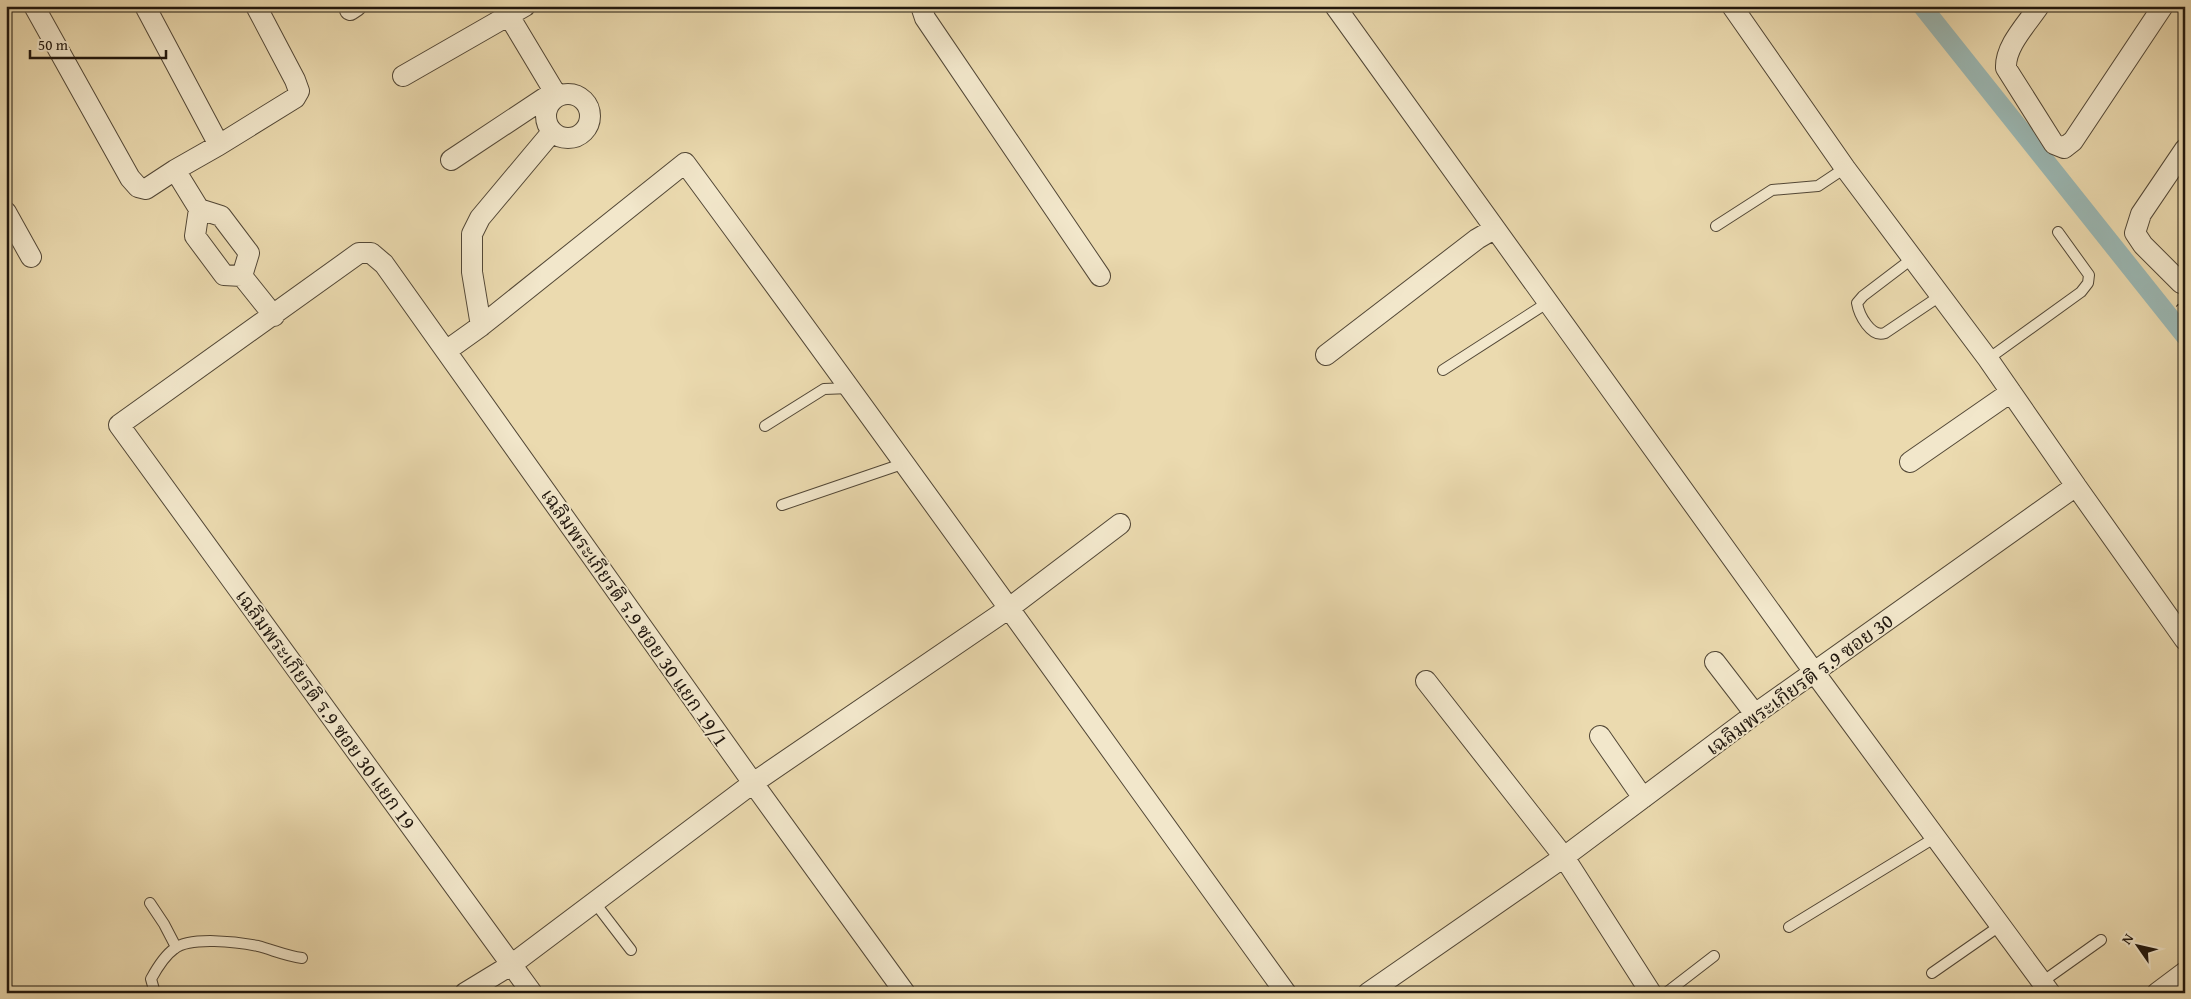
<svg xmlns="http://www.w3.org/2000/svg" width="2191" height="999" font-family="'Gentium Book Plus','Noto Serif Thai',serif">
<rect width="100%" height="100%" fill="#ebdaaf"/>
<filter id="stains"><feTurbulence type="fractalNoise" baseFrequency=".004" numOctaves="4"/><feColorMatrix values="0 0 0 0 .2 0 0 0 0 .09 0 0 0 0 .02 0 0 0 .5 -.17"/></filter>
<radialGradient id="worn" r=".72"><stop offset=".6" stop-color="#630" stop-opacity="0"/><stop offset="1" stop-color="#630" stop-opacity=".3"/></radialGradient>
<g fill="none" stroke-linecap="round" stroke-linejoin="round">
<path stroke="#9bb8b4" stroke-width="19" d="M1922,6L2185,336"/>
<defs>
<path id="lane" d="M1716,226L1772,190L1818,186L1845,168
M1913,258L1863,296L1857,303C1859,315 1871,338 1885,333L1940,296
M1988,359L2081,292L2088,283L2089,275L2058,232
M1443,370L1547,303
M765,426L824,389L850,388
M782,505L905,463
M150,903L164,924L176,947
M595,903L631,950
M1789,927L1936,837
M1932,973L2001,925
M2042,982L2101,940
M155,993L151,979C157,968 164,956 174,949C190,936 238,942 258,946C273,950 287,956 302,958
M1666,993L1714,956"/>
<path id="street" d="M34,6L130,178L138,187L146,189L175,170L199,209L195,236L224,275L242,276L274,316
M145,6L219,145L175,170
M503,6L557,96
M921,6L925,18L1100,276
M1335,6L1814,672L2050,993
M1732,6L1845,168L1988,359L2076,486
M2039,6C2027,24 2005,46 2006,68L2054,144L2064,148L2073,141L2163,6
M350,10L356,6
M403,76L525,6
M546 116a22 22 0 1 1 44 0a22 22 0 1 1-44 0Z
M219,145L295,98L299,91L295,80L256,6
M2185,149L2141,214L2135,233L2143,245L2181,283L2185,284
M451,160L555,91
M199,209L221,216L249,253L242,276
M6,212L31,257
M481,326L472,272V234L480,218L552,132
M446,351L481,326L685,163C888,438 1086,716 1286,993
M1326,355L1477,239L1494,229
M1910,462L2011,392
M1715,662L1755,714
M1426,681L1564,857L1651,993
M1600,736L1643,798
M465,993L511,965L753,783L1008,609L1120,524
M532,993L119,425L359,253H371L384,264L753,783L905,993
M1368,993L1564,857L1755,714L2076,486L2185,640
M2157,993L2185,972"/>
</defs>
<use href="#lane" stroke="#524736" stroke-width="12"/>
<use href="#street" stroke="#524736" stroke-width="22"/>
<path stroke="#1f160d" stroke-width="3" stroke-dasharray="1 2.5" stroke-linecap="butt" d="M2177,305L2185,312"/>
<use href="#lane" stroke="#f2e7cb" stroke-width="10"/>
<use href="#street" stroke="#f2e7cb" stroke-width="20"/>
</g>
<g text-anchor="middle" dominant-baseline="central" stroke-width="4" stroke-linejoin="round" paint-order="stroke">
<g font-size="20" fill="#1f160d" stroke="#f2e7cb">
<text transform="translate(635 617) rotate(55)">เฉลิมพระเกียรติ ร.9 ซอย 30 แยก 19/1</text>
<text transform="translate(1799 684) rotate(-36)">เฉลิมพระเกียรติ ร.9 ซอย 30</text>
<text transform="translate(326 709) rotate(54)">เฉลิมพระเกียรติ ร.9 ซอย 30 แยก 19</text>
</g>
</g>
<rect width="2191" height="999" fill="none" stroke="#ebdaaf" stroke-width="25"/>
<rect x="8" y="8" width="2176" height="984" fill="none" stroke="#1f160d" stroke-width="2.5"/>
<rect x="12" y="12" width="2166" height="974" fill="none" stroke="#1f160d"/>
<g transform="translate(2138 946) rotate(304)" stroke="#f2e7cb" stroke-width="4" paint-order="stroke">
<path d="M0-4L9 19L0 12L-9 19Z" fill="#1f160d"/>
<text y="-8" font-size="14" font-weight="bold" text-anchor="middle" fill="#1f160d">N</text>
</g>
<path d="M30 50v8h136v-8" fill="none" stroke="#1f160d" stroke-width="2.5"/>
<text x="38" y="50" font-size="15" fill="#1f160d" stroke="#f2e7cb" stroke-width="4" paint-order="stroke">50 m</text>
<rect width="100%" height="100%" filter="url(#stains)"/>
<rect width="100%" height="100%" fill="url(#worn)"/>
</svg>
